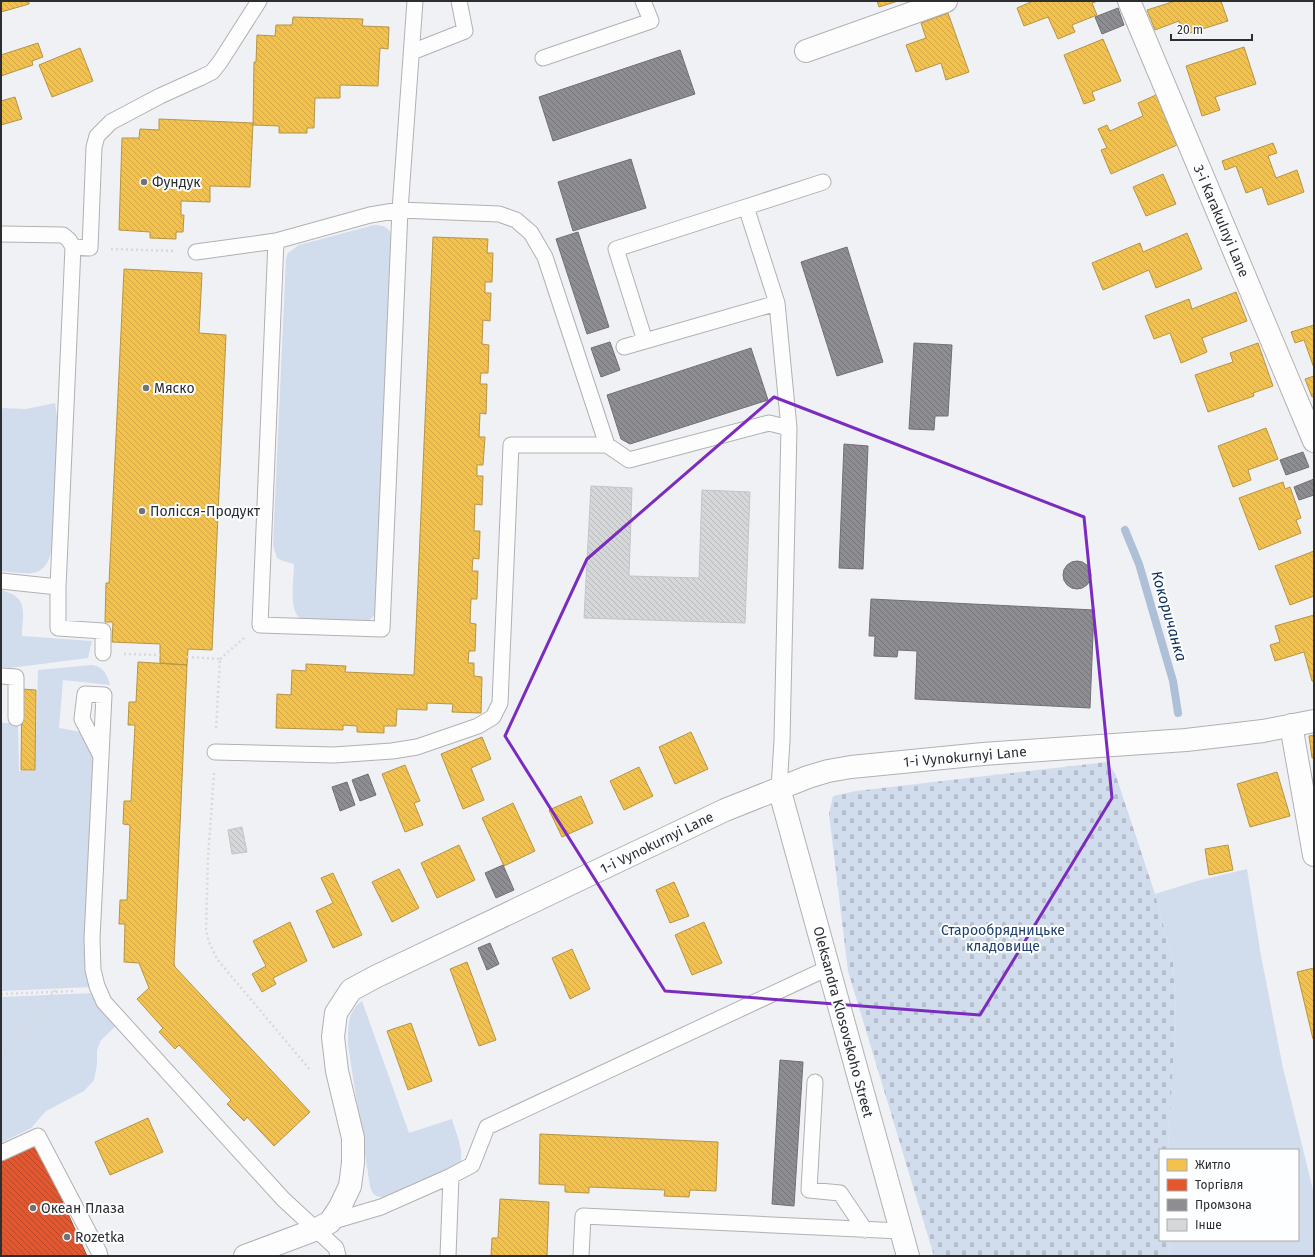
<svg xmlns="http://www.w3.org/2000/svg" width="1315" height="1257" font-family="'Fira Sans',sans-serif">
<defs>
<pattern id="cemetery-stones" width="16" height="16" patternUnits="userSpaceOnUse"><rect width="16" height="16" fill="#d1dcec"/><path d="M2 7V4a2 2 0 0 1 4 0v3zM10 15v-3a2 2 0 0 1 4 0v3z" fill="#b4bdcb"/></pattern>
<pattern id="homes-back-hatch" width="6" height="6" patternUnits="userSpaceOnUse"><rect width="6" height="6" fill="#f2c14e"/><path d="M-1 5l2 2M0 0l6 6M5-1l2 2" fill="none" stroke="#d0a644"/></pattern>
<pattern id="shops-back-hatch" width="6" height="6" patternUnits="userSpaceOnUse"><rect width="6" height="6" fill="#e4572e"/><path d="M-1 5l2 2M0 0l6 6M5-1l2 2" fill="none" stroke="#b94828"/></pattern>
<pattern id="industry-back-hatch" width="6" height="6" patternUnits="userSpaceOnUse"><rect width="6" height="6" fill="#8d8d92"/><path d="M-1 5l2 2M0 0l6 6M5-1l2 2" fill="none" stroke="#747478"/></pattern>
<pattern id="building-back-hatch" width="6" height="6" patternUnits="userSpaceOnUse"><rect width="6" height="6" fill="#d5d7d9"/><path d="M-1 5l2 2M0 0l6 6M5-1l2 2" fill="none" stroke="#b7b9bb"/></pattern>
</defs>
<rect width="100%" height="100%" fill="#eff1f4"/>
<path fill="#d1dcec" d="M374,225C386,225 391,229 392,240L376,609C374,617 372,620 364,622L306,621C302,619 298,618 296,613C290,603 294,577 294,564L283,561L277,558L273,545L286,259L288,253L299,245Z
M55,403L58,424L52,547C46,581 28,573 1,571V408L26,409Z
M1,590C30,598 22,612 22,636L92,641L88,658L10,668L1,667Z
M91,665C103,666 107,674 110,685L63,680L59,728L81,732L93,757L87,964L92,987L1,991V723H18L19,771H35L38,670Z
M1247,869L1261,956L1283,1068L1314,1194V1256H1170L1169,1240H1298V1150H1168L1176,1016L1173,961L1155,894L1197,881Z
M94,993L116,1026L101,1040L97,1050V1064L94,1080L84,1091L46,1111L31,1128L1,1143V997Z
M362,1001L409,1133L452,1119C455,1131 468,1159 457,1168L383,1197C375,1197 372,1194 370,1186L348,1045C348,1028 347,1011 362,1001Z"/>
<path fill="url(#cemetery-stones)" d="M1107,762L1115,773L1155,894L1173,961L1176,1016L1168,1150H1160V1240H1169L1170,1256H934L848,971L829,814L833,796L856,791Z"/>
<path fill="url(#homes-back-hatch)" stroke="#b79545" d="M1,1H29V4L1,12Z
M877,1H898L879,7Z
M1033,1H1098L1092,3L1097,15L1072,25L1075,32L1058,39L1048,17L1024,26L1017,8Z
M1175,1H1221L1228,21L1183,35L1179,21L1155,30L1147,10Z
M948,13L969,72L946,80L941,63L916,72L906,45L926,38L921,23Z
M293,17L363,19L362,26L389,27L388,49L380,48L378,86L340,85V98H315L314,128H307V133H279V126L253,125L254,62H256L257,35L275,36L276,25H292Z
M1103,39L1121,81L1092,92L1095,100L1084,104L1064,55Z
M38,43L43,57L32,61L33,65L1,76V55Z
M1244,47L1256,84L1215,97L1220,110L1202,116L1186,66Z
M80,48L93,81L52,97L39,65Z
M1156,95L1177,145L1111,174L1101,150L1107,148L1098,129L1107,125L1110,131L1143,116L1138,103Z
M15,97L22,119L1,125V101Z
M159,119L253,123L250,187L210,186V202L181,201V215H184L183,232H176V239L150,238V232L119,230L122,138H139L140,129L159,130Z
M1273,143L1277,153L1268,156L1276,178L1297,170L1304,192L1268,205L1262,187L1246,193L1236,166L1225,170L1222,161Z
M1163,174L1176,204L1146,216L1133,187Z
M1187,233L1202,269L1156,288L1149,270L1103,290L1092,263L1140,243L1143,252Z
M433,237L488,239L487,253H493L492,282H485V293H491L490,321L483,320L482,344L489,345L488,373H481L480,384H487L486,414L480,413L479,437H485L483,465H477V476H483L482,505L475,504L474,531H480L479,559L473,558L472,571H478L477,599H471L470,623L476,624L475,651H469L468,663H474V676L482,677L481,713L452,712L453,704L427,703V710L397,709L396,726H384V733L357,732V726L343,725V730L276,728L277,694L291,695L292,670L306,671V664L346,666L345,672L414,675Z
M124,269L202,273L199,333L226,335L212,650L188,649L187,665L160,663V644L112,642L113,622H105L106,583H109Z
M1236,292L1247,321L1202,338L1207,352L1181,363L1170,333L1154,339L1145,316L1189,299L1192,309Z
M1314,325V368L1304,340L1295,343L1291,332Z
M1258,343L1273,386L1253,393L1254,396L1208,412L1195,375L1233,362L1230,353Z
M1314,376V396L1312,397L1305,379Z
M1266,428L1278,459L1248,470L1251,480L1233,487L1218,446Z
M1283,482L1285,489L1290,487L1301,518L1296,520L1301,533L1259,550L1239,498Z
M1314,551V596L1290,605L1275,566Z
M1314,615V681H1312L1304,652L1275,661L1270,645L1280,642L1275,626Z
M138,662L187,665L174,964L175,967L310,1112L274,1146L247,1117L244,1121L227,1104L231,1100L179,1045L175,1049L159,1032L163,1028L137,999L149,988L139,963L124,962L125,924H119L120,900H127L130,825L123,824L124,801H131L135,725H128L129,702H136Z
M22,689L36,690L35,770H21Z
M691,732L708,769L675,784L659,747Z
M1314,735V758H1312L1309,736Z
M482,737L491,759L471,768L484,800L463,809L441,754Z
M405,765L420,801L414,803L423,825L405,832L382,774Z
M639,767L653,796L624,810L610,781Z
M1277,772L1290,816L1250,827L1237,784Z
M581,796L593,823L562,837L549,810Z
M513,803L535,851L504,866L482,818Z
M459,845L475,880L437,898L421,863Z
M1228,845L1233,870L1209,875L1205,849Z
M399,869L419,908L392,922L372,882Z
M333,873L362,935L333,948L316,911L333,903L321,878Z
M674,882L689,916L670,923L656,890Z
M290,922L307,961L273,978L276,984L262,992L252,974L266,966L253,941Z
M704,922L722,963L692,975L675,935Z
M572,949L590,989L570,999L552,958Z
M467,962L496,1040L479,1046L450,969Z
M1314,968V1039H1313L1297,972Z
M411,1023L432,1081L408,1090L387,1031Z
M148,1118L163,1152L110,1175L95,1142Z
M540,1134L718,1142L716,1191L690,1190L689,1197L664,1196L665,1190L589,1187V1193L565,1192V1185L539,1184Z
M500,1199L549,1202L547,1256H491L492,1238H498Z"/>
<path fill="url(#shops-back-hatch)" stroke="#ad4b2f" d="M37,1145L87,1256H1V1161Z"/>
<path fill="url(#industry-back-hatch)" stroke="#707075" d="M1118,8L1124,25L1102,34L1095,17Z
M680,50L695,94L553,141L539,97Z
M631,159L646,208L573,231L558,182Z
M578,232L609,327L587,334L556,239Z
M847,247L883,362L837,376L801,262Z
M610,342L620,370L601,377L591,348Z
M914,343L952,345L948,416H935L934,430L909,429Z
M751,348L768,400L630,444L621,439L607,395Z
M844,444L868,446L863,569L839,568Z
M1303,452L1309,467L1286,475L1280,460Z
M1314,479V495L1299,500L1294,487Z
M1063 575a14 14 0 1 1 28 0a14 14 0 1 1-28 0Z
M871,599L1094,610L1090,708L915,699L917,651L898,650L897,657L874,656L875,636H869Z
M368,774L376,795L360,801L352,780Z
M347,782L355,805L340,811L332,787Z
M503,865L514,890L496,898L485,873Z
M490,943L499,964L487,970L478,948Z
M780,1060L803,1062L794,1206L772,1204Z"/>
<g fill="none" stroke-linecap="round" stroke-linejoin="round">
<path stroke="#aebfd8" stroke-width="8" d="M1125,530L1139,564L1173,681L1178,713"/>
</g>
<path fill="url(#building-back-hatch)" stroke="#c3c4c7" d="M591,486L632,488L629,576L699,578L702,490L750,492L745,623L584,618Z
M242,827L247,852L232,854L228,830Z"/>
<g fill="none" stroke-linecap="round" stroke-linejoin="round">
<defs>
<path id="lane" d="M415,1L400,210L499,214L516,220L531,233L545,257L607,445L629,460L769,423L789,428
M412,52L465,31L459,1
M543,58L651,21L643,1
M746,207L823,182
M400,210L382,629L260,625L276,241L370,215Z
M1,234L63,235L69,240L73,247L90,248L94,147L97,136L111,122L160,96L200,78L212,72L220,62L259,1
M73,247L58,587V628L103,631V653
M196,252L276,241
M645,341L616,249L746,207L777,303
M624,347L777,303L789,428L782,741L779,788
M1,581L58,587
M1,676L16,677V718
M215,752L334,755L392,751L417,747L478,726L493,717L500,703L511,445H607
M101,756L82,719L85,694L104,695L92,939L93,970L97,986L104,1002L283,1199L336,1248L338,1256
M815,1082L809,1190L840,1193L865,1230
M1,1153L38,1136L99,1252L100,1256
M330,1222L381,1207L451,1176L472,1165L487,1127L828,968
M448,1256L451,1176
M581,1256L583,1216L901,1231"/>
<path id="street" d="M1129,1L1314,441
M806,51L946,1
M1291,725L1314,855
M779,788L908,1256
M245,1256L317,1229L330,1222L340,1207L350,1186L353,1163V1138L337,1071L333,1037L336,1013L351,990L375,977L725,810L808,777L828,771L851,767L983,754L1186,740L1263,731L1314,721"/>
</defs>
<use href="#lane" stroke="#b0b1b3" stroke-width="17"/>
<use href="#street" stroke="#b0b1b3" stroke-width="24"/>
<path stroke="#d8d9da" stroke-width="2.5" stroke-dasharray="2 3" stroke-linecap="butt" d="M111,249L176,251
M124,654L160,655
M187,657L220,659L216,730
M220,659L244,638
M214,773L208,858L206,929L209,942L217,959L311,1071
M1,994L76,991
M1,1058L54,992L71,968"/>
<use href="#lane" stroke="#fdfdfd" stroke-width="15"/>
<use href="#street" stroke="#fdfdfd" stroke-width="22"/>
</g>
<path fill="none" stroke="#7b2cbf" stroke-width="3" stroke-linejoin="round" d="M774,397L1084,517L1112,798L980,1015L665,991L505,736L587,559Z"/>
<g fill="#717275" stroke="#fdfeff" stroke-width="1.5">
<circle cx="144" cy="182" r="4"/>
<circle cx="146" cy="388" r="4"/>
<circle cx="142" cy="511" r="4"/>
<circle cx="33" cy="1208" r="4"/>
<circle cx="67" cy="1237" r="4"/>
</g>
<g text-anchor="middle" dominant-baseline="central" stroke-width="4" stroke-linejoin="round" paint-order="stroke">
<g font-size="14" fill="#2d2e30" stroke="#fdfeff" text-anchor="start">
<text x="152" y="182">Фундук</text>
<text x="154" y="388">Мяско</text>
<text x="150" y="511">Полісся-Продукт</text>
<text x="41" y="1208">Океан Плаза</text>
<text x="75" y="1237">Rozetka</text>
</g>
<g font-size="14" fill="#2d2e30" stroke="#fdfeff">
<text transform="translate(1221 221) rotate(67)">3-i Karakulnyi Lane</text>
<text transform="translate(965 757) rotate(-5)">1-i Vynokurnyi Lane</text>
<text transform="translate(657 843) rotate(-26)">1-i Vynokurnyi Lane</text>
<text transform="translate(843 1022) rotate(75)">Oleksandra Klosovskoho Street</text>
</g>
<g font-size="14" fill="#1f3f6b" stroke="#fdfeff">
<text x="1003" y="930">Старообрядницьке<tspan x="1003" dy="16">кладовище</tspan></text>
</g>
<g font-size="15" font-style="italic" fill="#0e2e59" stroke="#fdfeff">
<text transform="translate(1169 616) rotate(74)">Кокоричанка</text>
</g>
</g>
<rect width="1315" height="1257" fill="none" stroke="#2d2e30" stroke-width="4"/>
<rect x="1159" y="1149" width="140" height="92" fill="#fdfeff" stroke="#aaabac"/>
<rect x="1167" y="1159" width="20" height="12" fill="#f2c14e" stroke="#aaabac"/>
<text x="1195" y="1169" font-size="12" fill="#2d2e30">Житло</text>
<rect x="1167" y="1179" width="20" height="12" fill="#e4572e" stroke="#aaabac"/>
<text x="1195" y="1189" font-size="12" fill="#2d2e30">Торгівля</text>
<rect x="1167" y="1199" width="20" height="12" fill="#8d8d92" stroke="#aaabac"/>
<text x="1195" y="1209" font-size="12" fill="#2d2e30">Промзона</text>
<rect x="1167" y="1219" width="20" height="12" fill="#d5d7d9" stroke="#aaabac"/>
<text x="1195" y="1229" font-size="12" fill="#2d2e30">Інше</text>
<path d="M1171 34v6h81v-6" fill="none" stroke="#2d2e30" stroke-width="2"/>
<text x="1177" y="34" font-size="12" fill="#2d2e30" stroke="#fdfeff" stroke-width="3" paint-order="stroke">20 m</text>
</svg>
